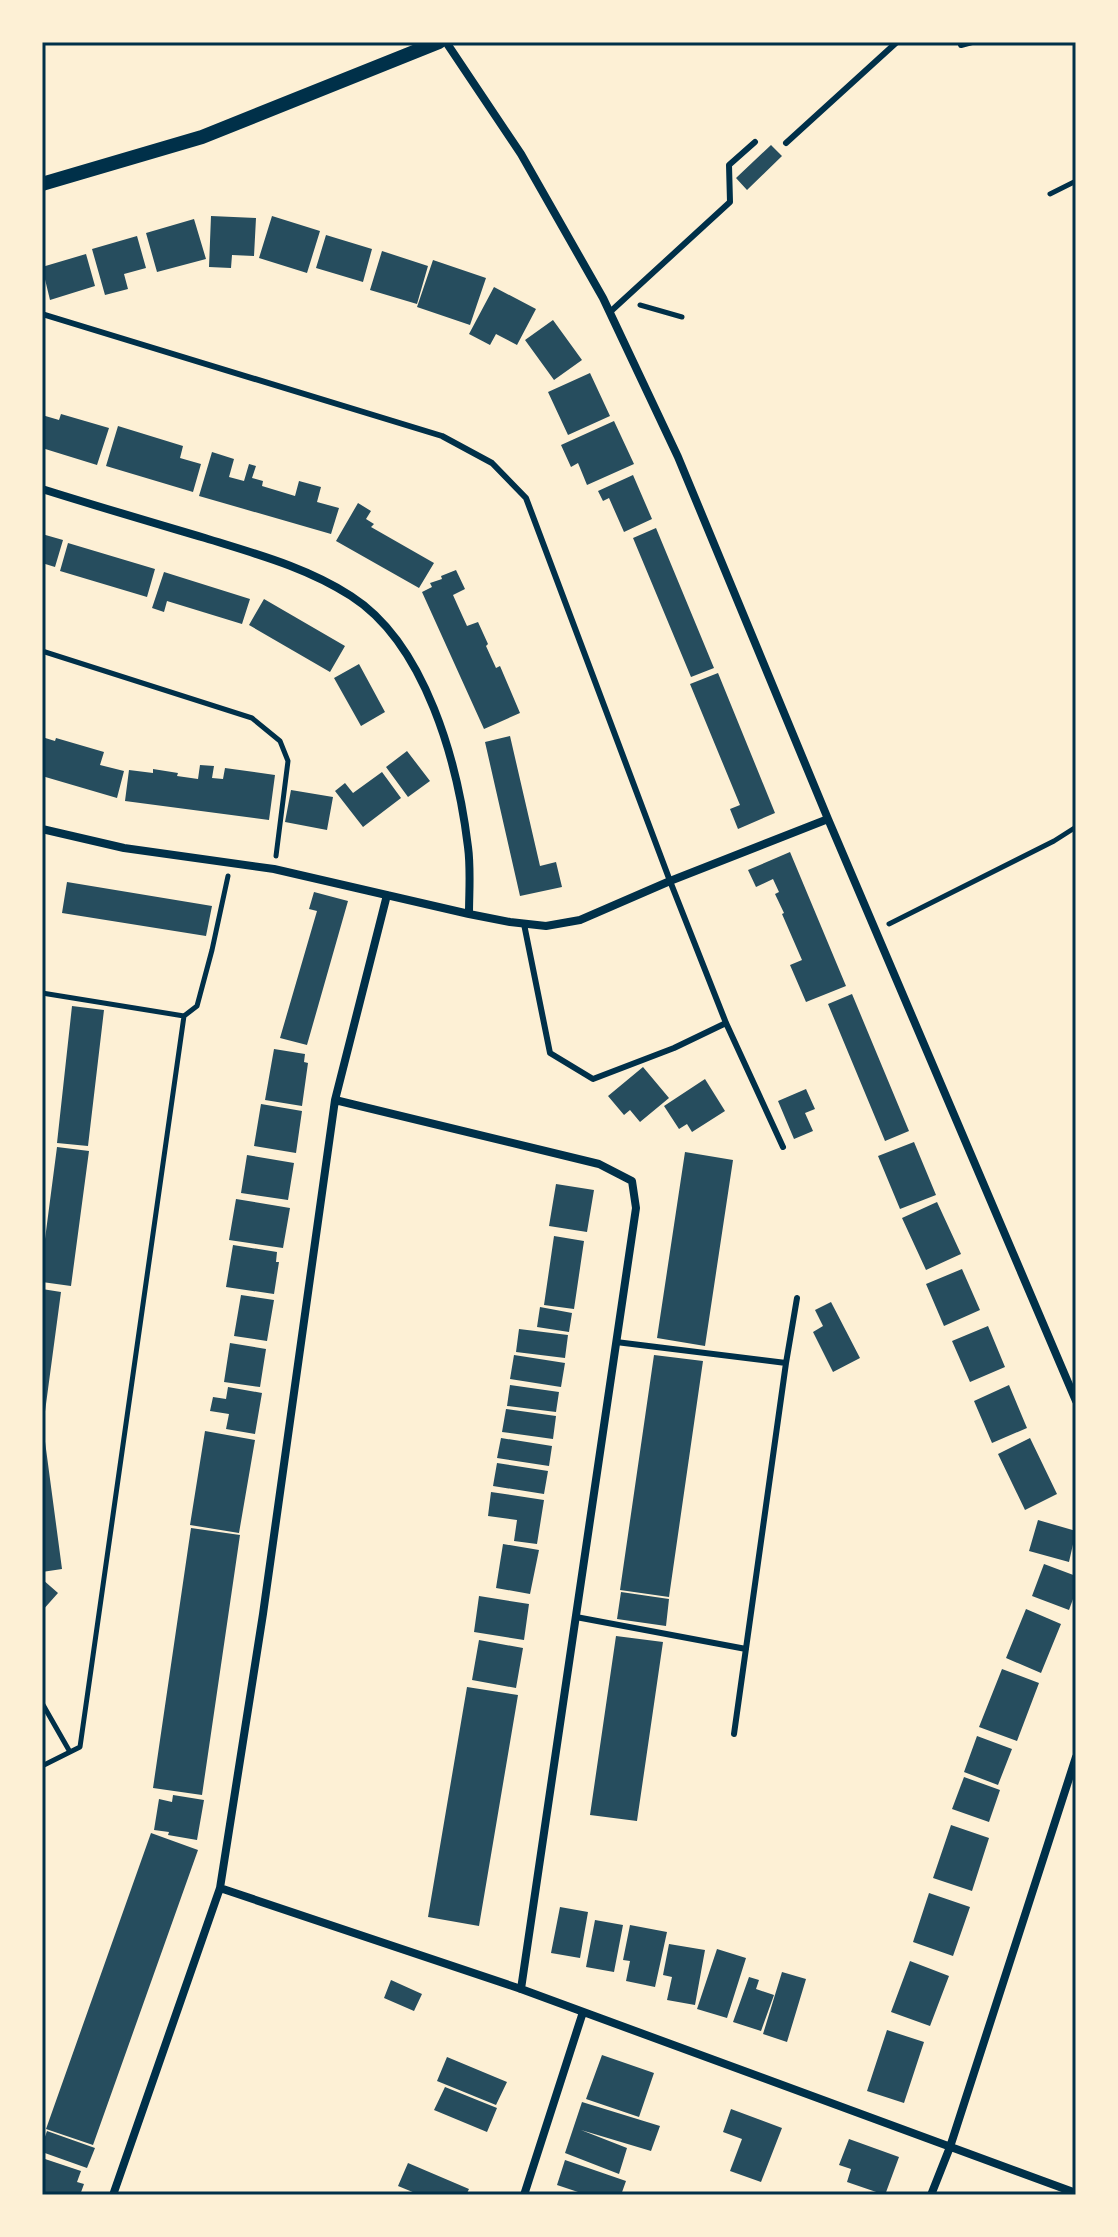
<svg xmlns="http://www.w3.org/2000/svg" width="1118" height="2237" font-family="'Source Sans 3',sans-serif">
<rect width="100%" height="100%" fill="#fdf0d5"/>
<path fill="#264d5e" d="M771,145L782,156L747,190L736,178Z
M211,216L256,218L254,256L232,255L231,268L209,267Z
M272,216L320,231L307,273L259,258Z
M194,219L206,259L157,272L146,233Z
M326,235L372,249L363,282L316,268Z
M137,236L146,268L124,274L128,289L105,295L92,249Z
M382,251L428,266L417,304L370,290Z
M86,254L95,286L50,300L42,267Z
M433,260L486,278L470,325L417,307Z
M494,287L536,309L517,345L496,334L490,345L469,334Z
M553,320L582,360L554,380L525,340Z
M590,373L610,416L568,435L548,392Z
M61,414L109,428L97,465L42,448V415L59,420Z
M614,421L634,464L587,485L578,463L571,467L561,445Z
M118,426L183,446L180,458L201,464L193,492L106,466Z
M212,452L234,459L229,477L244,481L249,464L256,466L252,478L263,481L262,486L295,496L299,481L321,487L317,502L339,508L331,534L199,496Z
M633,475L652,519L624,532L609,498L603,501L598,491Z
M358,503L371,511L366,519L374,524L371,527L434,563L419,588L336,541Z
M656,528L714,668L691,677L633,538Z
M42,534L63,540L55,567L42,563Z
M68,543L155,569L147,597L60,571Z
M456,570L465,589L453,595L457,604L467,626L478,622L488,644L486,646L496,668L500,666L520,713L484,729L422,592L432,587L430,583L442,579L441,576Z
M164,572L250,599L242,624L167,601L164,612L152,608Z
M264,599L345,646L330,672L249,625Z
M359,664L385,712L361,726L334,678Z
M718,673L775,813L738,829L730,809L740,805L690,684Z
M510,736L540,866L556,862L562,887L520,896L485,742Z
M42,737L55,741L56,738L104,752L100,765L124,771L117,798L42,776Z
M407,751L430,781L408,797L386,767Z
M200,765L214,766L212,778L223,779L225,768L275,775L269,820L125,801L129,770L153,773V769L178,773L177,776L198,779Z
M382,772L401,798L363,827L335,791L345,783L353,793Z
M291,790L333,797L327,830L285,822Z
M790,852L846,986L806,1002L790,965L802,960L782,914L784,913L775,894L779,892L773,879L756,887L748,870Z
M67,882L212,906L206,936L62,913Z
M314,892L348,901L307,1045L280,1038L317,911L309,909Z
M852,994L909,1131L885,1141L828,1004Z
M72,1006L104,1010L88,1146L57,1143Z
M274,1049L305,1054L304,1062L308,1063L302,1106L265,1100Z
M643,1067L669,1098L640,1122L630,1110L624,1115L608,1096Z
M705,1079L725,1111L692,1132L687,1124L679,1129L664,1106Z
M806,1089L815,1109L805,1113L813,1131L794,1139L778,1101Z
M261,1104L302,1111L296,1153L254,1146Z
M914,1142L936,1195L900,1209L878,1156Z
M57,1147L89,1151L71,1286L42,1282V1262Z
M685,1152L733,1160L705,1346L657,1338Z
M247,1155L294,1163L288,1200L241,1193Z
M556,1184L594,1190L587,1232L549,1226Z
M236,1199L290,1208L283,1248L229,1240Z
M937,1202L961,1254L926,1270L902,1218Z
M554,1236L584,1241L574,1309L544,1305Z
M233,1245L277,1252L276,1262H279L274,1294L226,1287Z
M962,1269L980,1310L944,1326L926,1284Z
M42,1289L61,1292L44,1419H42Z
M241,1295L274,1300L267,1341L234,1336Z
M831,1302L860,1358L833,1372L813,1332L823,1326L815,1310Z
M540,1307L572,1313L569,1332L537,1327Z
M988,1326L1005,1367L970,1382L952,1341Z
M519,1329L568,1335L565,1358L516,1352Z
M230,1343L266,1349L260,1387L224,1382Z
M514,1355L565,1363L561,1387L510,1379Z
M654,1355L703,1361L669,1597L620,1590Z
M510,1385L559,1392L556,1412L507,1406Z
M1009,1385L1027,1428L992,1443L974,1401Z
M228,1387L262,1393L255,1434L226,1429L229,1414L210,1411L213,1397L226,1399Z
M506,1409L556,1416L553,1439L502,1432Z
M205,1431L255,1440L239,1533L190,1525Z
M42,1434H44L62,1569L42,1572Z
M501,1438L552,1446L549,1466L497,1458Z
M1030,1438L1057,1494L1025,1510L998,1454Z
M497,1463L548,1471L544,1494L493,1486Z
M491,1492L544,1500L537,1544L514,1541L517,1520L488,1516Z
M1038,1520L1076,1531L1069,1562L1029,1551Z
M191,1528L240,1535L202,1795L153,1788Z
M503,1544L539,1550L530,1594L496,1588Z
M1044,1564L1076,1576V1591L1069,1610L1032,1596Z
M42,1579L58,1593L42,1611Z
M621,1592L669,1599L666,1626L617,1619Z
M479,1596L529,1604L524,1640L474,1632Z
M1026,1609L1061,1624L1041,1673L1006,1658Z
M616,1636L663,1642L637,1821L590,1815Z
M479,1640L523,1648L516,1688L472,1680Z
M1002,1669L1039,1683L1017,1741L979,1727Z
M467,1687L518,1695L479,1926L428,1917Z
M977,1736L1012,1749L998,1785L964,1772Z
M964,1777L1000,1790L989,1822L952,1809Z
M173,1795L204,1800L197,1840L168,1835L169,1832L154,1830L159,1799L172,1802Z
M951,1825L989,1838L972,1891L933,1878Z
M151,1833L198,1850L93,2145L46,2129Z
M929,1893L970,1907L953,1956L913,1942Z
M560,1907L588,1912L580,1958L551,1953Z
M595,1920L623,1925L614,1972L586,1967Z
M630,1925L667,1932L655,1987L626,1981L630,1961L623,1960Z
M669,1944L705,1950L695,2005L667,2000L672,1977L663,1975Z
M717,1949L746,1958L727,2018L697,2009Z
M910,1961L949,1976L930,2026L891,2012Z
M782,1972L806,1979L787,2042L763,2034Z
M749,1977L759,1980L756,1989L774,1995L761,2031L733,2022Z
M391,1980L422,1994L414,2011L384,1998Z
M887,2030L924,2042L904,2103L867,2091Z
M602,2055L654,2073L639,2117L586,2099Z
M447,2057L507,2082L496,2105L437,2081Z
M445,2087L497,2108L487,2132L434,2110Z
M582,2102L660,2126L651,2151L581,2130L627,2148L619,2174L565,2153Z
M731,2109L782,2128L761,2182L730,2171L742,2139L723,2132Z
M47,2131L95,2148L87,2168L42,2152V2145Z
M849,2139L899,2157L885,2195L847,2182L851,2169L839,2165Z
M42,2158L81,2171L77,2182L84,2184L80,2195H49L42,2193Z
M565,2160L626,2181L621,2195H587L557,2185Z
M408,2163L469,2189L466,2195H420L398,2186Z"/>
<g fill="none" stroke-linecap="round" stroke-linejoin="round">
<path stroke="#003049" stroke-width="5" d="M1050,194L1076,181
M640,305L682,317
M42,651L252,718L280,741L288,761L276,856
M889,924L1054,841L1076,827
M42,993L184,1016
M42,1703L70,1752
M42,1766L80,1747L184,1016L197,1006L212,950L228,876"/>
<path stroke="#003049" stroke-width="6" d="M961,45L972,42
M786,143L897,42
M610,312L730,202L729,165L755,142
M42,314L442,436L492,463L526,498L670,881L726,1023L783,1147
M524,924L550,1053L593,1079L674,1048L726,1023
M616,1342L786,1363
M576,1617L746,1649
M734,1734L786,1363L797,1298"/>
<path stroke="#003049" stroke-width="8" d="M446,42L521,154L603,298L678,457L828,819L1076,1401
M42,489C96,506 151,522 205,538C256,554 306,567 351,596C426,644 458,764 468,847C471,869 469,892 469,914
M42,829L124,848L274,869L469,914L510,922L546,926L580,920L670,881L828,819
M335,1100L599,1164L632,1181L636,1208L521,1989
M220,1888L521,1989L1076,2193
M113,2195L220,1888L263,1614L335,1100L387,895
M524,2195L583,2012
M931,2195L950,2147L1076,1757"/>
<path stroke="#003049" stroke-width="14" d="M42,184L202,137L439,42"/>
</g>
<rect width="1118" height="2237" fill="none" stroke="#fdf0d5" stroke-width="88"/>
<rect x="44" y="44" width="1030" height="2149" fill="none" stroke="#003049" stroke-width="3"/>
</svg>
